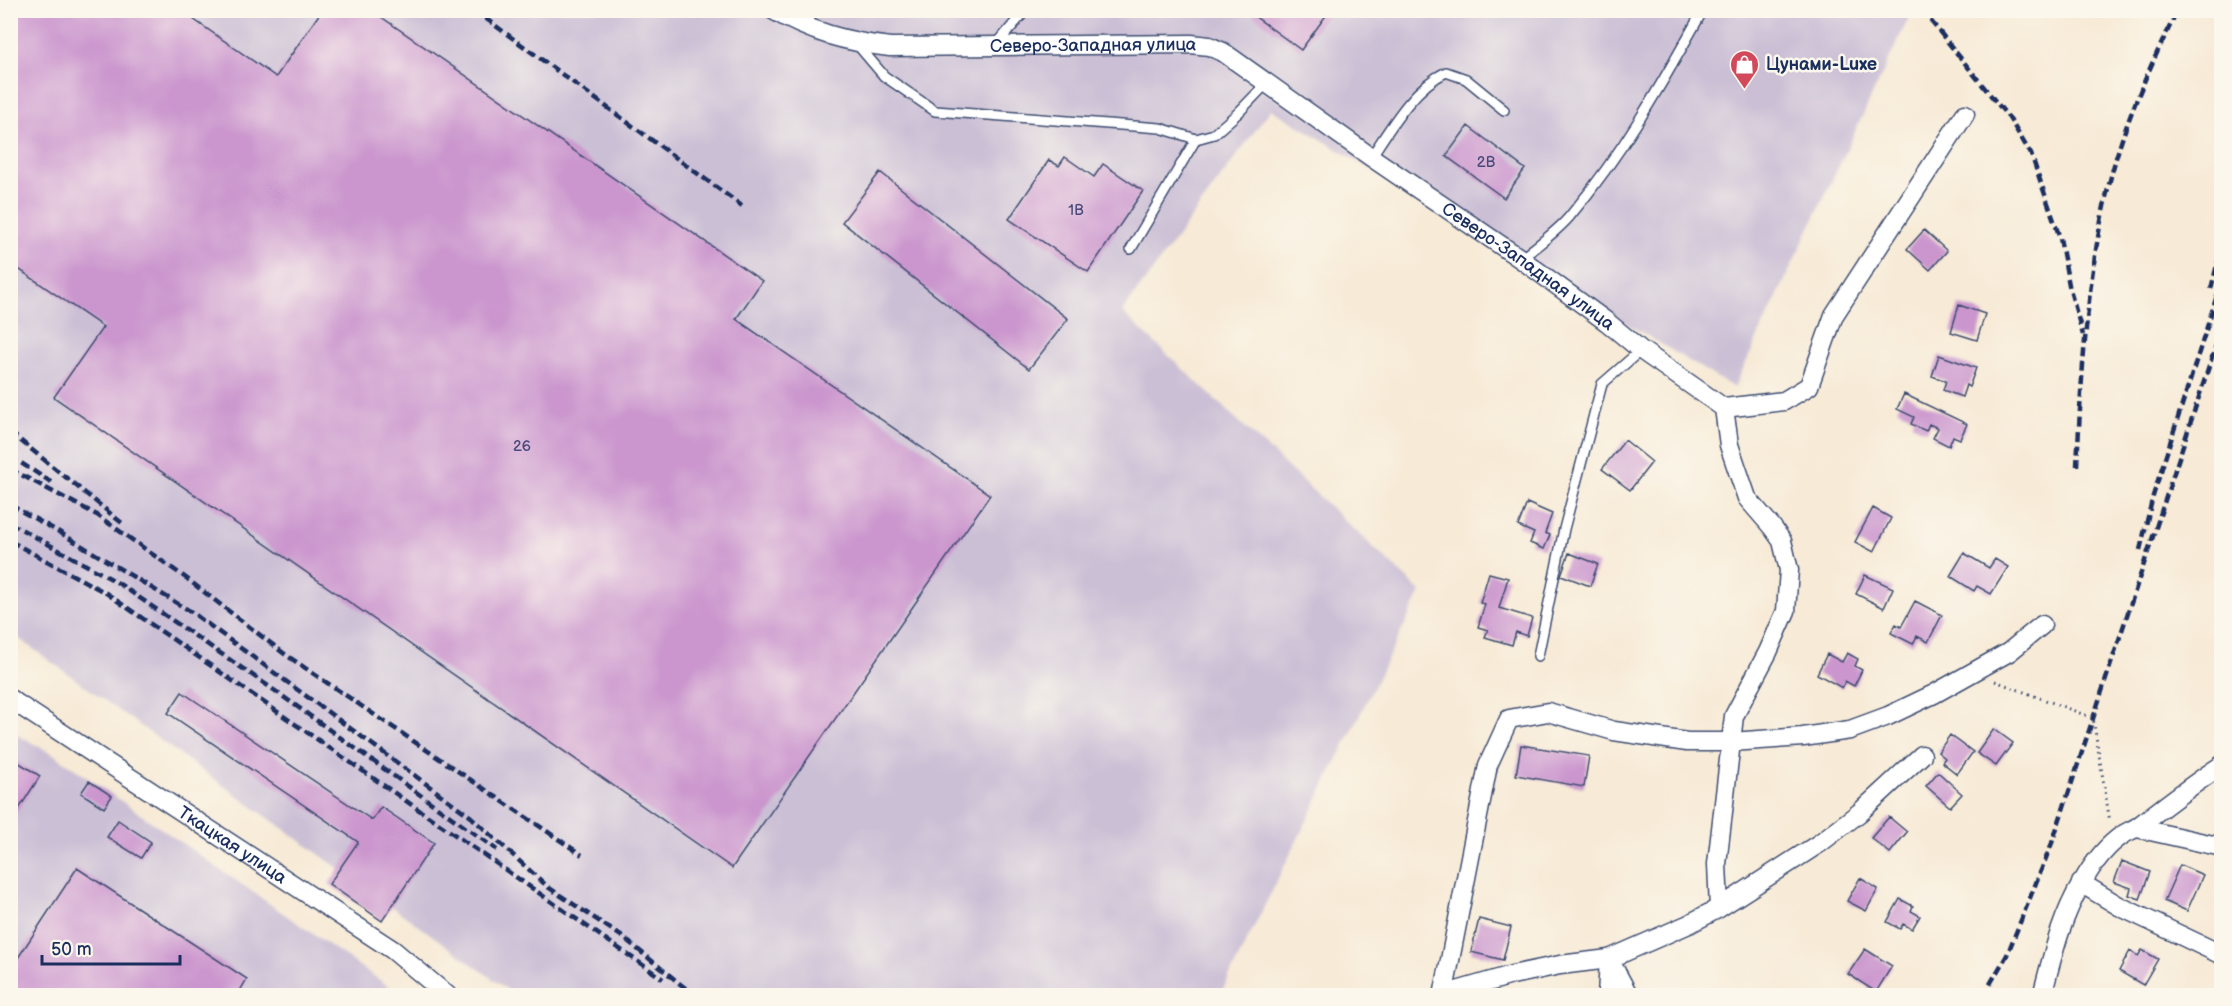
<svg xmlns="http://www.w3.org/2000/svg" width="2232" height="1006" font-family="'Balsamiq Sans',sans-serif">
<rect width="100%" height="100%" fill="#fbf7ec"/>
<filter id="ink" filterUnits="userSpaceOnUse"><feTurbulence type="fractalNoise" baseFrequency=".0167" numOctaves="2"/><feDisplacementMap in="SourceGraphic" scale="12" xChannelSelector="R" yChannelSelector="G"/><feConvolveMatrix kernelMatrix="1 2 1 2 8 2 1 2 1" color-interpolation-filters="sRGB"/></filter>
<filter id="wash" filterUnits="userSpaceOnUse"><feTurbulence type="fractalNoise" baseFrequency=".008" numOctaves="4" result="noise"/><feDisplacementMap in="SourceGraphic" scale="24" xChannelSelector="R" yChannelSelector="G"/><feGaussianBlur stdDeviation="1.35" result="paint"/><feColorMatrix in="noise" values="0 0 0 0 0 0 0 0 0 0 0 0 0 0 0 0 0 1.4 0 .05"/><feComposite in="paint" operator="in"/></filter>
<g filter="url(#wash)">
<rect width="100%" height="100%" fill="#f7ead6"/>
<path fill="#cbbfd5" d="M11,11H1912L1734,388L1271,109L1122,312L1421,592L1220,995H515L11,633Z
M10,731L55,755L401,995H11Z"/>
<g id="blocks">
<path fill="#cb96ce" d="M10,10H180L276,77L322,10H371L762,281L736,319L990,495L732,868L54,397L103,327L10,263Z
M1246,10H1330L1301,50Z
M1468,126L1525,169L1504,198L1446,156Z
M1065,157L1094,177L1103,164L1143,191L1088,272L1009,219L1049,160L1059,166Z
M880,172L1068,319L1029,369L842,222Z
M1924,230L1947,251L1930,270L1907,249Z
M1959,305L1985,314L1977,340L1951,332Z
M1939,355L1976,368L1969,387L1966,385L1962,397L1943,390L1946,381L1932,376Z
M1904,394L1967,424L1960,439L1953,436L1949,446L1933,438L1938,428L1929,424L1926,431L1911,424L1914,417L1897,409Z
M1625,440L1652,462L1630,490L1602,469Z
M1527,503L1552,514L1545,533L1550,535L1544,549L1530,543L1534,533L1518,526Z
M1873,508L1891,518L1874,552L1855,542Z
M1569,553L1598,564L1590,586L1561,575Z
M1964,553L1989,568L1995,559L2008,567L1991,594L1977,586L1974,591L1950,576Z
M1489,573L1508,578L1499,608L1532,618L1527,636L1516,632L1512,645L1485,637L1488,630L1478,627L1485,604L1480,603Z
M1865,575L1893,588L1884,608L1856,594Z
M1915,601L1942,615L1928,642L1917,636L1913,644L1891,633L1896,624L1901,627Z
M1847,653L1858,659L1855,666L1862,670L1854,686L1845,681L1842,688L1817,674L1827,654L1842,662Z
M182,692L372,820L381,807L434,843L382,921L329,884L358,842L168,713Z
M1994,729L2013,743L1996,766L1977,753Z
M1950,735L1973,752L1957,774L1942,762L1945,758L1938,752Z
M1521,745L1589,756L1584,787L1516,775Z
M10,757L40,776L10,823Z
M1938,772L1962,794L1950,807L1926,786Z
M89,781L112,796L104,808L81,793Z
M1889,817L1907,832L1890,853L1871,838Z
M118,820L151,842L141,858L107,837Z
M2122,861L2150,872L2140,899L2129,895L2131,888L2114,882Z
M2180,865L2203,875L2187,911L2164,901Z
M77,868L247,979L237,996H10V970Z
M1860,878L1878,889L1866,911L1847,901Z
M1900,899L1913,906L1911,911L1920,916L1912,929L1903,924L1900,929L1887,922Z
M1479,919L1511,927L1503,960L1471,952Z
M1865,949L1892,966L1876,992L1848,974Z
M2142,950L2158,959L2143,985L2119,971L2130,951L2138,956Z"/>
</g>
</g>
<g filter="url(#ink)">
<use href="#blocks" fill-opacity="0" stroke="#3c4b70" stroke-width="1.5"/>
<g fill="none" stroke-linecap="round" stroke-linejoin="round">
<defs>
<path id="service" d="M803,26L815,10
M856,43L884,76L935,111L1160,128L1196,139L1214,134L1238,113L1266,84
M996,45L1026,10
M1371,157C1391,127 1413,88 1446,72L1466,79L1504,110
M1131,249L1196,139
M1521,259C1537,245 1557,232 1570,216C1623,153 1663,82 1703,10
M1538,656L1564,529L1602,384L1641,350"/>
<g id="minor">
<path id="s1" d="M773,10C810,32 847,42 890,47L1191,44L1209,46L1223,52L1371,157L1521,259L1607,322L1641,350L1724,408L1729,445L1747,498L1772,527L1782,541L1789,570L1786,611L1768,652L1734,716L1731,742H1687L1614,731L1548,712L1509,719L1488,765L1443,996"/>
<path d="M1724,408L1784,401L1809,386L1834,315L1965,114"/>
<path id="s2" d="M10,699L393,950L448,996"/>
<path d="M2137,828L2222,847"/>
<path d="M2081,883L2119,906L2222,955"/>
<path d="M1719,908L1717,864L1731,742L1803,737L1850,730L1888,716L1934,694L2009,652L2042,625"/>
<path d="M1609,959L1629,996"/>
<path d="M1443,995L1512,975L1560,965L1609,959L1689,924L1719,908L1820,843L1859,813L1922,755"/>
<path d="M1607,996L1609,959"/>
<path d="M2042,996C2052,958 2061,917 2082,883C2092,865 2107,845 2124,834C2129,831 2135,829 2140,825C2167,804 2193,784 2222,765"/>
</g>
</defs>
<use href="#service" stroke="#3c4b70" stroke-width="12"/>
<use href="#minor" stroke="#3c4b70" stroke-width="21"/>
<path stroke="#3c4b70" stroke-width="3" stroke-dasharray="1.5 4.5" stroke-linecap="butt" d="M1995,681L2093,718L2110,822"/>
<use href="#service" stroke="#fff" stroke-width="9"/>
<use href="#minor" stroke="#fff" stroke-width="18"/>
<path stroke="#1b2f5e" stroke-width="4.5" stroke-dasharray="9 4.5" stroke-linecap="butt" d="M474,10L742,206
M1922,10L2009,118L2031,154L2060,238L2070,290L2083,335
M2211,289L2222,245
M10,432L122,523
M10,456L51,482
M2077,466C2082,366 2088,255 2116,158C2131,108 2154,57 2178,10
M10,469L97,515L186,578L286,655L582,855
M10,505L59,532L190,611L470,816L548,887L624,938L695,996
M10,523L115,581L274,690L497,850
M10,541L106,593L663,979
M2140,550L2153,496L2222,280
M1983,996L2007,955L2052,843L2222,327"/>
</g>
</g>
<defs>
<symbol id="shop-pin" viewBox="-11 -11 22 30"><path d="M0 17L-7.5 6A9.5 9.5 0 1 1 7.5 6Z" fill="#d1495b" stroke="#fbf7ec"/><path d="M-5-2.5h2.3a2.7 3.5 0 0 1 5.4 0H5L5.5 6h-11ZM-1.5-2.5h3a1.5 2.3 0 0 0-3 0Z" fill="#fff"/></symbol>
</defs>
<g fill-rule="evenodd">
<use href="#shop-pin" x="1728" y="48" width="33" height="45"/>
</g>
<g text-anchor="middle" dominant-baseline="central" stroke-width="5" stroke-linejoin="round" paint-order="stroke">
<g font-size="15" fill="#47497a">
<text x="1486" y="162">2В</text>
<text x="1076" y="210">1В</text>
<text x="522" y="446">26</text>
</g>
<g font-size="18" fill="#1b2f5e" stroke="#fbf7ec">
<text stroke="none"><textPath href="#s1" startOffset="327">Северо-Западная улица</textPath></text>
<text stroke="none"><textPath href="#s1" startOffset="831">Северо-Западная улица</textPath></text>
<text stroke="none"><textPath href="#s2" startOffset="266">Ткацкая улица</textPath></text>
</g>
<g font-size="18" font-weight="bold" fill="#1b2f5e" stroke="#fbf7ec" text-anchor="start">
<text x="1766" y="64">Цунами-Luxe</text>
</g>
</g>
<rect width="2232" height="1006" fill="none" stroke="#fbf7ec" stroke-width="36"/>
<path d="M42 955v9h138v-9" fill="none" stroke="#1b2f5e" stroke-width="3"/>
<text x="51" y="955" font-size="18" fill="#1b2f5e" stroke="#fbf7ec" stroke-width="4.5" paint-order="stroke">50 m</text>
</svg>
